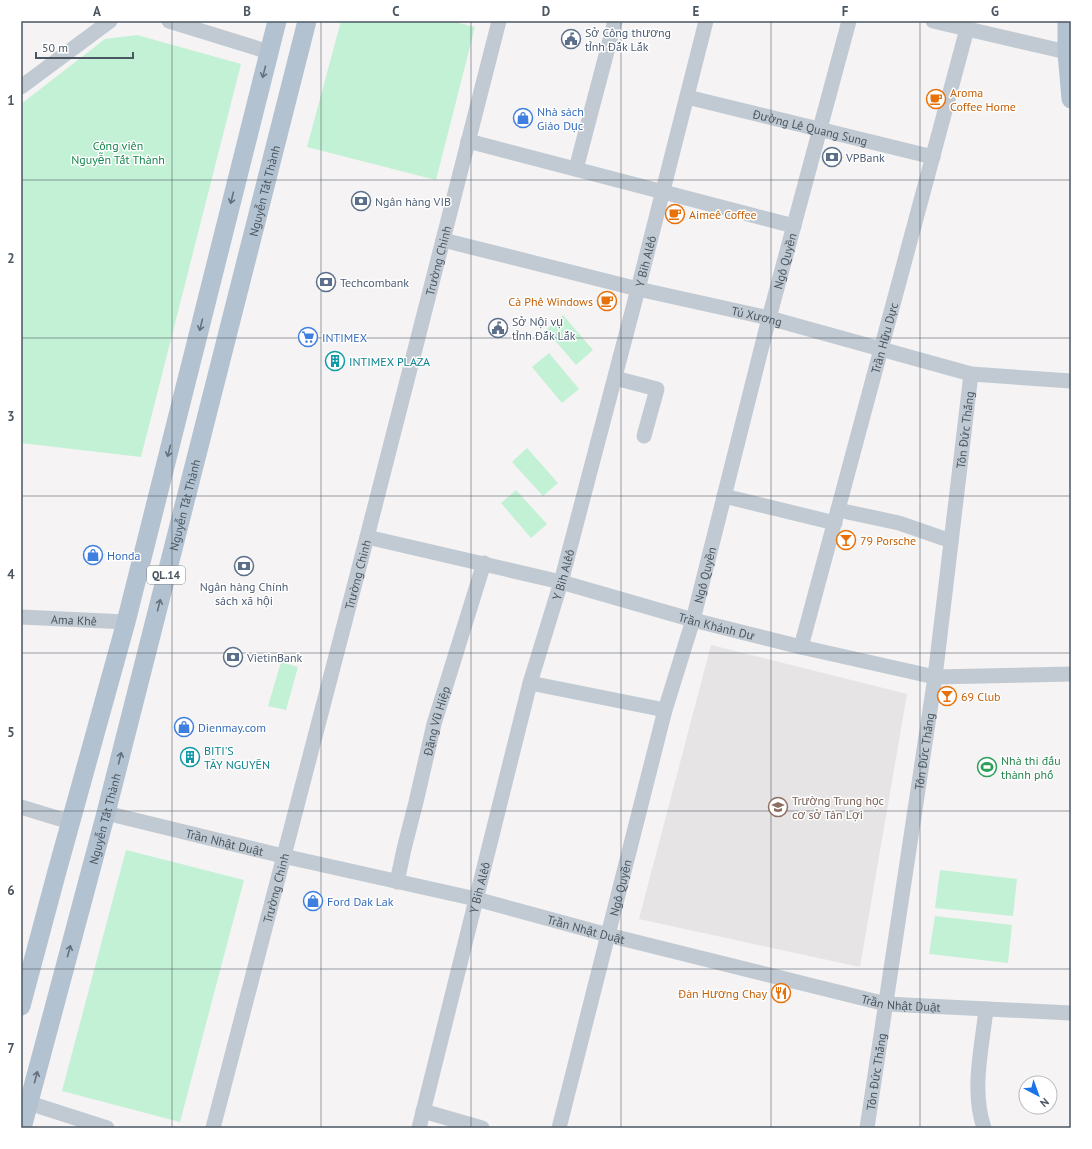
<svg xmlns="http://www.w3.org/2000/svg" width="1092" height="1149" font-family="'PT Sans',sans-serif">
<rect width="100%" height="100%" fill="#f5f3f3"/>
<path fill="#e6e4e5" d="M711,645L907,694L860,967L639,919Z"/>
<path fill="#c3f1d5" d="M341,21H451L475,27L436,180L307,147Z
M137,35L241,64L141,457L21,443V104L105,39Z
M563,315L593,350L576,365L546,330Z
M549,353L579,389L562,403L532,367Z
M527,448L558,483L543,496L512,462Z
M516,490L547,524L531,538L501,503Z
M281,662L298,667L286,710L268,706Z
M126,850L244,880L180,1122L62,1091Z
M940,870L1017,879L1013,916L935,908Z
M935,916L1012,925L1008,963L929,954Z"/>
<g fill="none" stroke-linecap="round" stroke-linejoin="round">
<g stroke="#c1cad2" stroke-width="15">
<path d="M169,21L269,52"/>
<path d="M933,21L1071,53"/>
<path d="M21,87L110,21"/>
<path id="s1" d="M687,97L933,157"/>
<path d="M468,141L794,226"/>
<path d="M576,169L615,21"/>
<path id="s2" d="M443,240L638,289L769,318L971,374L1071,381"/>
<path d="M615,378L657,389L644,436"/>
<path d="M724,496L835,523"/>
<path d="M838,510L899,523L951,541"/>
<path id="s3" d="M367,537L561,582L693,620L801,647L935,677L1071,674"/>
<path id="s4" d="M21,617L126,622"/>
<path id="s5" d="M801,647L967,29"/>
<path d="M530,683L665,710"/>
<path d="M21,807L70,822"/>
<path id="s6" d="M106,813L283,856L476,899L608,935L886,1004L1071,1013"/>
<path id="s7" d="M397,882L404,849L416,802L434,724L484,563"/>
<path d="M29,1103L107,1128"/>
<path d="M423,1111L482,1128"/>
<path id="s8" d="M213,1128L367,537L499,21"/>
<path id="s9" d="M419,1128L530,683L561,582L638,289L706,21"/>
<path id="s10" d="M559,1128L665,710L693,620L769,318L849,21"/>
<path id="s11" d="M867,1128L935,677L971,374"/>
<path d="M984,1128C971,1090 982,1048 986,1009"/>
</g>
<g stroke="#b3c2d1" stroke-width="19">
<path d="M1067,21V53L1071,99"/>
<path d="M21,1006L56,875L126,622L277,21"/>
<path id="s12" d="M22,1128L106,813L307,21"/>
</g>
</g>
<defs><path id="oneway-shaft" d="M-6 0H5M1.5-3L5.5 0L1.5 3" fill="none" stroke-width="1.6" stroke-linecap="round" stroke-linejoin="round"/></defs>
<g stroke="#64717d">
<use href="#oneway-shaft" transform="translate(264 72) rotate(104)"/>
<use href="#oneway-shaft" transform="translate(232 198) rotate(104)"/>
<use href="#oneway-shaft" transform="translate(201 325) rotate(104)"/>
<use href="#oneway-shaft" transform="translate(169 451) rotate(104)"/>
<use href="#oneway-shaft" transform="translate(159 605) rotate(-76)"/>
<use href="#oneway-shaft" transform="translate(120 758) rotate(-76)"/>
<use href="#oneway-shaft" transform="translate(69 951) rotate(-75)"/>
<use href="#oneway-shaft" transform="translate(36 1077) rotate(-75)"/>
</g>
<path fill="none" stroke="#4a5661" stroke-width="1" stroke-opacity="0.55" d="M172,21V1128M321,21V1128M471,21V1128M621,21V1128M771,21V1128M920,21V1128M21,180H1071M21,338H1071M21,496H1071M21,653H1071M21,811H1071M21,969H1071"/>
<defs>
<symbol id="civic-ring" viewBox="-11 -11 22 22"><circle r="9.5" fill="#fff" stroke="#5c6f8a" stroke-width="1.5"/><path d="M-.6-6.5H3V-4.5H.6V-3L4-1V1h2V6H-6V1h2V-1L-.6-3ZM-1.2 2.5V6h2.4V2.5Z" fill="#5c6f8a"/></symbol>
<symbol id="cafe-ring" viewBox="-11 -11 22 22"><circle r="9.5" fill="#fff" stroke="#e8710a" stroke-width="1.5"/><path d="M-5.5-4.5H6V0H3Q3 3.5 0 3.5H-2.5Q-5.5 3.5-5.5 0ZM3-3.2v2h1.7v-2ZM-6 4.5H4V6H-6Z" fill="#e8710a"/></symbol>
<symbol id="shop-ring" viewBox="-11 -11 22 22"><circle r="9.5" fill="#fff" stroke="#3f7fe0" stroke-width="1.5"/><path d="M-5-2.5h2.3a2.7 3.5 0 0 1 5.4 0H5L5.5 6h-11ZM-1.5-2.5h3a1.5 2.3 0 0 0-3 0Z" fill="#3f7fe0"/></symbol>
<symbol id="bank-ring" viewBox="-11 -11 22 22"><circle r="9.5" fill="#fff" stroke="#5c6f8a" stroke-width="1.5"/><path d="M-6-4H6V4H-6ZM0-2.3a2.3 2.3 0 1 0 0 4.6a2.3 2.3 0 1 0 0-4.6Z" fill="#5c6f8a"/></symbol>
<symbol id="supermarket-ring" viewBox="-11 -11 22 22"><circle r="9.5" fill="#fff" stroke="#3f7fe0" stroke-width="1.5"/><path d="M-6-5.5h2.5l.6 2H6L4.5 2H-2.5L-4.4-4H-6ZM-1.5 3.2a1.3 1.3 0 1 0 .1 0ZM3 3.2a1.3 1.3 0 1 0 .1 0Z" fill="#3f7fe0"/></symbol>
<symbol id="building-ring" viewBox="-11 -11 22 22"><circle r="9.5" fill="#fff" stroke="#0f9aa8" stroke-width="1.5"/><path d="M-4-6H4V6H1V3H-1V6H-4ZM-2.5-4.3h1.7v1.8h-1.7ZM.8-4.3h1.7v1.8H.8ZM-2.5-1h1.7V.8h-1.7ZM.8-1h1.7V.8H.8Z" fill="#0f9aa8"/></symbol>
<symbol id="bar-ring" viewBox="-11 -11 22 22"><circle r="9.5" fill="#fff" stroke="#e8710a" stroke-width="1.5"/><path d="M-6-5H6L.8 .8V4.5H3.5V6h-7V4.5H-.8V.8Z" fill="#e8710a"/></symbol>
<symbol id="stadium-ring" viewBox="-11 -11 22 22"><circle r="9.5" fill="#fff" stroke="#2e9e5b" stroke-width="1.5"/><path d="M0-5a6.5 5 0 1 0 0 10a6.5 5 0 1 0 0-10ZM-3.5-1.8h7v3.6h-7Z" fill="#2e9e5b"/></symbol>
<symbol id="school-ring" viewBox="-11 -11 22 22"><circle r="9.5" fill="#fff" stroke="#8d6e63" stroke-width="1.5"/><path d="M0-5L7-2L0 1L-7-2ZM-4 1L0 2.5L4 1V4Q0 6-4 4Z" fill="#8d6e63"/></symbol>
<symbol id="restaurant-ring" viewBox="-11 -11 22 22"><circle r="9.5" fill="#fff" stroke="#e8710a" stroke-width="1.5"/><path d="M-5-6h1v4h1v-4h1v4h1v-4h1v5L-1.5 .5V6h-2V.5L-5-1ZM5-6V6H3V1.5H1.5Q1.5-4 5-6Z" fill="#e8710a"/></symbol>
</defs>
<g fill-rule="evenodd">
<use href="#civic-ring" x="560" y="28" width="22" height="22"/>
<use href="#cafe-ring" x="925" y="88" width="22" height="22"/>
<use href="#shop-ring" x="512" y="107" width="22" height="22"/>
<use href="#bank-ring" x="821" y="146" width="22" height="22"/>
<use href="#bank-ring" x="350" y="190" width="22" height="22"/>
<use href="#cafe-ring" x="664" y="203" width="22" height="22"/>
<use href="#bank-ring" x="315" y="271" width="22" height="22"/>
<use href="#cafe-ring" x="596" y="290" width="22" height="22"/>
<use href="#civic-ring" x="487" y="317" width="22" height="22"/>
<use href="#supermarket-ring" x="297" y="326" width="22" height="22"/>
<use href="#building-ring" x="324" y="350" width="22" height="22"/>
<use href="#bar-ring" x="835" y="529" width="22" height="22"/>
<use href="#shop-ring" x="82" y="544" width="22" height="22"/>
<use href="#bank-ring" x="233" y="555" width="22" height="22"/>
<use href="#bank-ring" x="222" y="646" width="22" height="22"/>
<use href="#bar-ring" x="936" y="685" width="22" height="22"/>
<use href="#shop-ring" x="173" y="716" width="22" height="22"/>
<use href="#building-ring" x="179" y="746" width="22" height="22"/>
<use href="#stadium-ring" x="976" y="756" width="22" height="22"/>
<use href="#school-ring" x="767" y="796" width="22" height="22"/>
<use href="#shop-ring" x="302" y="890" width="22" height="22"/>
<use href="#restaurant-ring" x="770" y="982" width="22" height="22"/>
</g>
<g text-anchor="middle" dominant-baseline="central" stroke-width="3" stroke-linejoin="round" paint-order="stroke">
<rect fill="#fff" stroke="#808990" stroke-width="1" x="147" y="566" width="38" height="18" rx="3"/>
<g font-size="11" font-weight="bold" fill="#4a5661">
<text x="166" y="575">QL.14</text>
</g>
<g font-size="12" fill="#4e5e75" stroke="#fff" text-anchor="start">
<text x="585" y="32">Sở Công thương<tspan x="585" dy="14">tỉnh Đắk Lắk</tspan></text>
<text x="846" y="157">VPBank</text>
<text x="375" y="201">Ngân hàng VIB</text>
<text x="340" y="282">Techcombank</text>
<text x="512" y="321">Sở Nội vụ<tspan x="512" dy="14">tỉnh Đắk Lắk</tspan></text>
<text x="244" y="586" text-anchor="middle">Ngân hàng Chính<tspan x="244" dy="14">sách xã hội</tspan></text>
<text x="247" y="657">VietinBank</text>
</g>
<g font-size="12" fill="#c56008" stroke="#fff" text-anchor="start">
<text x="950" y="92">Aroma<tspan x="950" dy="14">Coffee Home</tspan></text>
<text x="689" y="214">Aimeê Coffee</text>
<text x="593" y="301" text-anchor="end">Cà Phê Windows</text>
<text x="860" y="540">79 Porsche</text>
<text x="961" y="696">69 Club</text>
<text x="767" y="993" text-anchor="end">Đàn Hương Chay</text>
</g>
<g font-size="12" fill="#366cbe" stroke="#fff" text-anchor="start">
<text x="537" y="111">Nhà sách<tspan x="537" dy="14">Giáo Dục</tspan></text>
<text x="322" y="337">INTIMEX</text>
<text x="107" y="555">Honda</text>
<text x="198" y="727">Dienmay.com</text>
<text x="327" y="901">Ford Dak Lak</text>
</g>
<g font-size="12" fill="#4a5661" stroke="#fff">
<text stroke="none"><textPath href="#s1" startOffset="127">Đường Lê Quang Sung</textPath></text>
<text stroke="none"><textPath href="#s12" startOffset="968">Nguyễn Tất Thành</textPath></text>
<text stroke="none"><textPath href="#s8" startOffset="896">Trường Chinh</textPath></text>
<text stroke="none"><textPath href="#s9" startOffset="896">Y Bih Alêô</textPath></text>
<text stroke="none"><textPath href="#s10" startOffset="896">Ngô Quyền</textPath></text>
<text stroke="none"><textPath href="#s2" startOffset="323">Tú Xương</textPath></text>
<text stroke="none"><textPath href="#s5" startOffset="320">Trần Hữu Dực</textPath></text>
<text stroke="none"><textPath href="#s11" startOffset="705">Tôn Đức Thắng</textPath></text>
<text stroke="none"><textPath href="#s12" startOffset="644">Nguyễn Tất Thành</textPath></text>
<text stroke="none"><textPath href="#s9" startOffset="572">Y Bih Alêô</textPath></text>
<text stroke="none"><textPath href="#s8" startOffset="572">Trường Chinh</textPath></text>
<text stroke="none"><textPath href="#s10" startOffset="572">Ngô Quyền</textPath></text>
<text stroke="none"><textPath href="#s4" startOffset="53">Ama Khê</textPath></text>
<text stroke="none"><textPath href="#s3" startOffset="361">Trần Khánh Dư</textPath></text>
<text stroke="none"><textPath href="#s7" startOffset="166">Đặng Vũ Hiệp</textPath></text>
<text stroke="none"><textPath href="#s11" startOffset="381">Tôn Đức Thắng</textPath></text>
<text stroke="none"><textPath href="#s12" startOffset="320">Nguyễn Tất Thành</textPath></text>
<text stroke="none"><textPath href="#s6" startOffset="122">Trần Nhật Duật</textPath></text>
<text stroke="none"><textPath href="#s10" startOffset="248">Ngô Quyền</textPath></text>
<text stroke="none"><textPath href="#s8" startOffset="248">Trường Chinh</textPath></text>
<text stroke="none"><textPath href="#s9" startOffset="248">Y Bih Alêô</textPath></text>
<text stroke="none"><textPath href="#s6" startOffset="494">Trần Nhật Duật</textPath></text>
<text stroke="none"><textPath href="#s6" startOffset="818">Trần Nhật Duật</textPath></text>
<text stroke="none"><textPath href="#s11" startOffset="57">Tôn Đức Thắng</textPath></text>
</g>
<g font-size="12" fill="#17864f" stroke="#fff">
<text x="118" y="145">Công viên<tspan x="118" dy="14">Nguyễn Tất Thành</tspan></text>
</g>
<g font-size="12" fill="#0d838f" stroke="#fff" text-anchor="start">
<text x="349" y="361">INTIMEX PLAZA</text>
<text x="204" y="750">BITI'S<tspan x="204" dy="14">TÂY NGUYÊN</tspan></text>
</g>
<g font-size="12" fill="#27864d" stroke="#fff" text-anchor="start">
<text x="1001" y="760">Nhà thi đấu<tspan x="1001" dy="14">thành phố</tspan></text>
</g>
<g font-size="12" fill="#785e54" stroke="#fff" text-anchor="start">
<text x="792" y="800">Trường Trung học<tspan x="792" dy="14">cơ sở Tân Lợi</tspan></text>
</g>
</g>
<rect width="1092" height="1149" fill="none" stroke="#ffffff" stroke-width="44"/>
<g transform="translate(1038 1095) rotate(139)"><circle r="19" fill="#ffffff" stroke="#b7bbc0"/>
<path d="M0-3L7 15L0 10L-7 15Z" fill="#1a73e8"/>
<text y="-6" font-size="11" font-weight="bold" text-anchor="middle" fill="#4a5661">N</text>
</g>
<path d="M36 52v6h97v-6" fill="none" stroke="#4a5661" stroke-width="2"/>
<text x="42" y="52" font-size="12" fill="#4a5661" stroke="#ffffff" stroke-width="3" paint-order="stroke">50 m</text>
<rect x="22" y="22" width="1048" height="1105" fill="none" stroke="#4a5661" stroke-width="1.5"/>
<g font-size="13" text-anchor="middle" font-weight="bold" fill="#4a5661">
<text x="97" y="16">A</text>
<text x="247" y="16">B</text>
<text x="396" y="16">C</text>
<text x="546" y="16">D</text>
<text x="696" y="16">E</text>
<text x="845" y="16">F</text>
<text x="995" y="16">G</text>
<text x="11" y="105">1</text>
<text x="11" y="263">2</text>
<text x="11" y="421">3</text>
<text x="11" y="579">4</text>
<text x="11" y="737">5</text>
<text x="11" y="895">6</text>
<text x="11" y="1053">7</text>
</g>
</svg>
